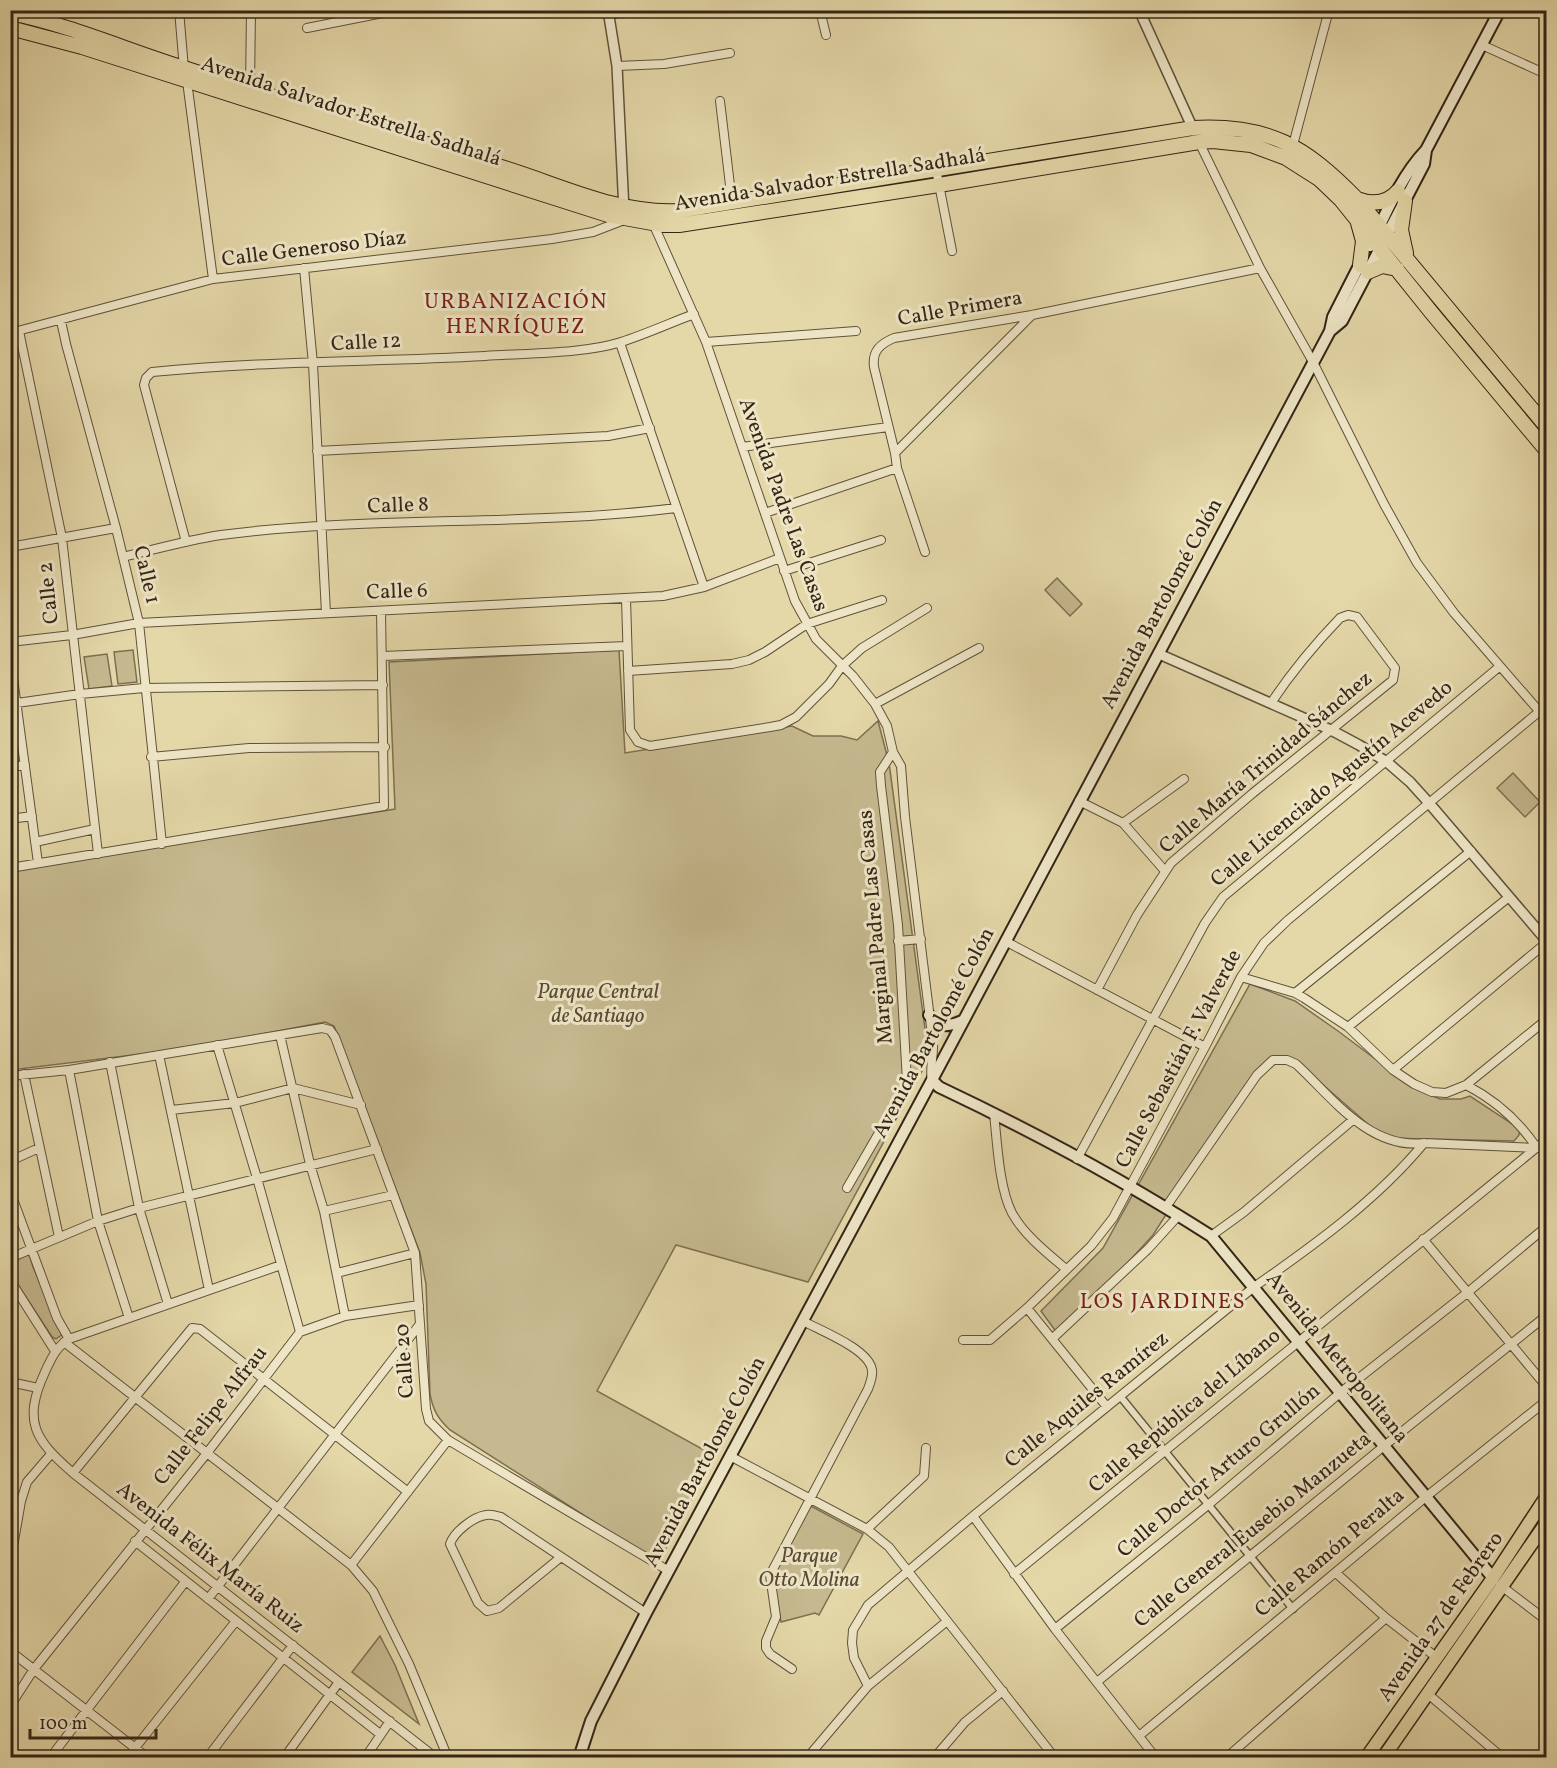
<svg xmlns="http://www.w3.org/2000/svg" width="1557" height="1768" font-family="Vollkorn,serif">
<rect width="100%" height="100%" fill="#e4d7a8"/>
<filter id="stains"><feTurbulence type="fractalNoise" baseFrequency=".00333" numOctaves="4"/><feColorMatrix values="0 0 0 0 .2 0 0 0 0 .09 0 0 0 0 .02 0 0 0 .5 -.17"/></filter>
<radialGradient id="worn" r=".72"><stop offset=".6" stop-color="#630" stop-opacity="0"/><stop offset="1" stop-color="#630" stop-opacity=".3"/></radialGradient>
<path fill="#c6b98f" stroke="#7d6f52" stroke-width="1.5" d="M1057,578L1082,604L1070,616L1045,590Z
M133,650L137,682L118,684L114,652Z
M619,650L625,753L792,726L813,736H841L857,740L878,721L889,763L929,1058L808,1282L676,1245L597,1391L715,1456L666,1548L656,1554H645L450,1430C438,1419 433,1410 430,1394L426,1284L420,1253L334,1026L325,1022L182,1049L11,1070V870L395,809L389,662Z
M107,654L112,686L89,689L84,657Z
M1513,773L1540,802L1525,817L1497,788Z
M1250,984L1295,1001L1338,1031L1414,1088L1440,1099H1461L1470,1096L1520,1129L1519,1135L1514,1141L1384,1138L1306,1070L1286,1059L1260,1067L1153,1235L1060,1337L1041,1311L1103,1248Z
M27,1255L30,1256L33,1267L63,1334L56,1339L52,1337L11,1274V1263Z
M809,1505L863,1534L819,1615L815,1613L781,1622L773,1576Z
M380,1636L395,1665L419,1724L352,1672Z"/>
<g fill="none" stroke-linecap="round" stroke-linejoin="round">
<defs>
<path id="pedestrian" d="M1120,1396L1293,1609"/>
<path id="minor" d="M179,10L184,69
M820,10L826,35
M609,15L634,10
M307,28L398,10
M1482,45L1546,74
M617,66L664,64L730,53
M187,81L213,279
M250,88L251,10
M720,101L732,202
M1199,142L1260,268L1313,362L1384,504L1417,563L1454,613L1539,711
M1293,145L1329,10
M936,169L952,251
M652,221L706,342L795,601L816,639L853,676L875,704L887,726L893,752L901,766L905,817L933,1043C934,1053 929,1073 932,1080
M304,268L313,364L326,613
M61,321L66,344L116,528L139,623L162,844
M19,331L62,538L98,854
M10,333L213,279L552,239L593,232L624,220
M706,342L856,331
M620,343L704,587
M742,447L888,427
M317,451L608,436L650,428
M895,453L1032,315
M765,513L897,468
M186,542L144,385L146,378L152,372C263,361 374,362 485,356C525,353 584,354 621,342C646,334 670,323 694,314
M10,547L116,528
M925,552L897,468L895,453L874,367C872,351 880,344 894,338L1032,315L1260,268
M123,557C156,549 188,540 221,535C372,515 525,527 676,508
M784,571L881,540
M626,599L630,730L638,742L650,746L770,727L781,725L796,717L829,684L842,666L862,648L927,608
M10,642L72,635L139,623L663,596L704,587L780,558
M10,656L38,863
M383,656L627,646
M628,671L732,664L749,660L765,652L807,624L882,600
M10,704L80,694L144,688L383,685
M875,704L979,648
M151,757L249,748L385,747
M10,767L25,765
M1079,801L1123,823L1165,871
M10,819L32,816
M1123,823L1184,779
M35,842L95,829
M10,868L384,806L381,611
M898,941L921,939
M1005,941L1205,1047
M1241,977L1295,993L1304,998L1348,1027L1393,1070L1414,1084L1432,1092L1446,1093L1466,1085L1546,1020
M1097,990L1137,915L1171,863L1253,793L1393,680L1395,668L1357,617L1348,615L1340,618C1314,645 1291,673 1271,703
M1295,993L1471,851
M1348,1027L1509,897
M280,1035L310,1164L324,1211L345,1316
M217,1045L257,1178L300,1332
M159,1055L209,1290
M110,1062L139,1208L168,1304
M69,1070L98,1221L129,1318
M1393,1070L1546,943
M24,1074L59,1237
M10,1076L69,1070L322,1028L330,1030L335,1037L415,1253L426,1409L429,1421L448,1440L669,1571
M1466,1085C1495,1100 1519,1121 1537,1148
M171,1110L235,1103L293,1088L361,1105
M994,1113C997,1141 999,1188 1012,1213C1024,1235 1047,1253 1066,1269
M1077,1159L1205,923L1223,897L1499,667
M10,1161L39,1148
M847,1188L880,1131L895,1113L904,1096L907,1081L898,925L881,786L880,772L893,752
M10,1191L57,1318L69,1339
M1166,1207L1257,1075L1273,1060H1287L1296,1064C1331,1096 1369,1150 1424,1143L1537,1148
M324,1211L393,1195
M1211,1236L1244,1212L1354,1119
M1423,1239L1546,1386
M10,1258L98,1221L139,1208L377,1149
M281,1265L69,1339C56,1347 51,1359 45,1372C22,1422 35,1440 73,1473L436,1758
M337,1273L415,1253
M10,1280L55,1351
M1027,1308L1107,1407
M1053,1338L1148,1249L1179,1215
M963,1340H990L1027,1308L1091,1246L1113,1218L1205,1047L1241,977L1264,943L1288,920L1546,706
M64,1342L351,1565L373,1591L409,1664L448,1758
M10,1382L38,1388
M730,1456L867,1529L889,1547L1055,1758
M73,1473L192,1328L200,1329L408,1492
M973,1516L1055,1629L1156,1758
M867,1529L924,1476L926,1448
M135,1541L380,1734
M561,1557L499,1608L487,1611L478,1603L450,1544C454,1532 473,1517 486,1515C491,1514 496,1516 501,1517L646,1613
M10,1564L21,1501L27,1482L51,1454
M351,1565L448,1440
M1336,1573L1386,1618L1436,1657
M1014,1574L1546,1140
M1500,1585L1546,1620
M208,1599L420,1324
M1055,1629L1208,1505L1340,1393L1467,1293L1546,1227
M10,1651L148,1758
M792,1669L770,1654L766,1648V1641L776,1617L770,1575L868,1389C870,1383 873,1377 872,1370C869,1349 821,1331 803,1321
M1097,1682L1384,1446L1546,1316
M868,1686L854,1658L852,1643L853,1630L868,1605L973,1516L1254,1287C1313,1246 1378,1199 1424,1143
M1428,1694L1503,1758
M10,1706L34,1669L207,1453L300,1332L345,1316L419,1305
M1139,1736L1427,1496L1546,1401
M50,1758L185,1582
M127,1758L236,1621
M207,1758L293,1645
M284,1758L339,1682
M365,1758L390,1721
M807,1758L868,1686L946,1622
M934,1758L965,1722L1003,1691
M1226,1758L1386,1618"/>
<path id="tertiary" d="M608,10L617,66L624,211
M1139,10L1194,131
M1159,654L1331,730L1359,745L1387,762L1410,782L1429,803L1546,940"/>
<path id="secondary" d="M1370,246C1386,213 1401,176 1426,150L1500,10
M1330,331L1342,321L1424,164L1426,150
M929,1015C940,1028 948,1027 962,1021
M932,1080L939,1087C1032,1131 1124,1180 1211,1236L1493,1578
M579,1758L591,1721L646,1613L932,1080L1330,331L1333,317L1362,260"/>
<path id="primary" d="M1366,1758L1493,1578L1546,1497
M1383,1758L1546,1523"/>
<path id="trunk" d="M10,13C70,25 126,50 184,68C289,103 396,134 501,167C558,184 616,214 677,211L1193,128C1269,124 1305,146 1357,199L1546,426
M10,28L82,47L608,215L663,225H679L939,185L1199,142L1213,141L1251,145L1286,158L1319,179L1341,200L1431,312L1546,450
M1357,199C1373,205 1387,204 1398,191
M1405,201L1401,230L1406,253
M1358,223L1363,241L1360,265
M1368,272L1382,266L1397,269"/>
</defs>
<use href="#pedestrian" stroke="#60523a" stroke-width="9"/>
<use href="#minor" stroke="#60523a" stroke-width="10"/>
<use href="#tertiary" stroke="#60523a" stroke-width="12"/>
<use href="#secondary" stroke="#342516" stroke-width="14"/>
<use href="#primary" stroke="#342516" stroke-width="15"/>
<use href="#trunk" stroke="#342516" stroke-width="16"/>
<use href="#pedestrian" stroke="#ede5c6" stroke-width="6"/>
<use href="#minor" stroke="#ede5c6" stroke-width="8"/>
<use href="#tertiary" stroke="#ede5c6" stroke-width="9"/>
<use href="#secondary" stroke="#ede5c6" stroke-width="10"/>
<use href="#primary" stroke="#e4d7a8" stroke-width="12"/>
<use href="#trunk" stroke="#e4d7a8" stroke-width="14"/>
</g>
<g text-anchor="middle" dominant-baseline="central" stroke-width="6" stroke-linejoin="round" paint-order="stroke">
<g font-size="21" fill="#342516" stroke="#ede5c6">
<text transform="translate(351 112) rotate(18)">Avenida Salvador Estrella Sadhalá</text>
<text transform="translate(830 180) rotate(-9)">Avenida Salvador Estrella Sadhalá</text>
<text transform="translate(314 249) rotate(-7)">Calle Generoso Díaz</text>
<text transform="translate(960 309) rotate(-10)">Calle Primera</text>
<text transform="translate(366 343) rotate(-3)">Calle 12</text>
<text transform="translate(783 505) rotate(70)">Avenida Padre Las Casas</text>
<text transform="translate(398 506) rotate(-2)">Calle 8</text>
<text transform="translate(146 575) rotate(77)">Calle 1</text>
<text transform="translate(397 592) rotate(-2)">Calle 6</text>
<text transform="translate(49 593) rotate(-96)">Calle 2</text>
<text transform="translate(1162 604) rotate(-62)">Avenida Bartolomé Colón</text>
<text transform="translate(1266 763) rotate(-40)">Calle María Trinidad Sánchez</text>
<text transform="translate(1332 784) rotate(-40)">Calle Licenciado Agustín Acevedo</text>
<text transform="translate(876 927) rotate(-95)">Marginal Padre Las Casas</text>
<text transform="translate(934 1033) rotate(-62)">Avenida Bartolomé Colón</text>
<text transform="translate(1179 1059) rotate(-62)">Calle Sebastián F. Valverde</text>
<text transform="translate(1337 1358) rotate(51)">Avenida Metropolitana</text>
<text transform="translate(405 1361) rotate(-94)">Calle 20</text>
<text transform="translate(1087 1400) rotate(-39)">Calle Aquiles Ramírez</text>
<text transform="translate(1185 1411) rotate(-40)">Calle República del Líbano</text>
<text transform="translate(211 1416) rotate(-52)">Calle Felipe Alfrau</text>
<text transform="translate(705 1462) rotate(-62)">Avenida Bartolomé Colón</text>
<text transform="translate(1219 1471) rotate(-40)">Calle Doctor Arturo Grullón</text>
<text transform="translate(1253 1530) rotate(-39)">Calle General Eusebio Manzueta</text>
<text transform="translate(1330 1553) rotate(-40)">Calle Ramón Peralta</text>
<text transform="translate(210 1558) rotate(38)">Avenida Félix María Ruiz</text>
<text transform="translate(1441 1617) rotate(-55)">Avenida 27 de Febrero</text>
</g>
<g font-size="21" font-style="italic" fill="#584a34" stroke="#ede5c6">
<text x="598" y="992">Parque Central<tspan x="598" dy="24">de Santiago</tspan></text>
<text x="809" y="1556">Parque<tspan x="809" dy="24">Otto Molina</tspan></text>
</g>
<g font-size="22" letter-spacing="1.5" fill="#7a1f14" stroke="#ede5c6">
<text x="516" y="302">URBANIZACIÓN<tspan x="516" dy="25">HENRÍQUEZ</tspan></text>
<text x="1163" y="1302">LOS JARDINES</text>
</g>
</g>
<rect width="1557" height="1768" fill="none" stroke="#e4d7a8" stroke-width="36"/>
<rect x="12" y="12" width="1533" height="1744" fill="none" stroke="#342516" stroke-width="3"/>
<rect x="18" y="18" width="1521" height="1732" fill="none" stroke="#342516" stroke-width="1.5"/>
<path d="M30 1729v9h126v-9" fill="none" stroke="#342516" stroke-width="3"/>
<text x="39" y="1729" font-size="18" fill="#342516" stroke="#ede5c6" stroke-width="4.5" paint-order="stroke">100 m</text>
<rect width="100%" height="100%" filter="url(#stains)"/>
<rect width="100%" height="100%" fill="url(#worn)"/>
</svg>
